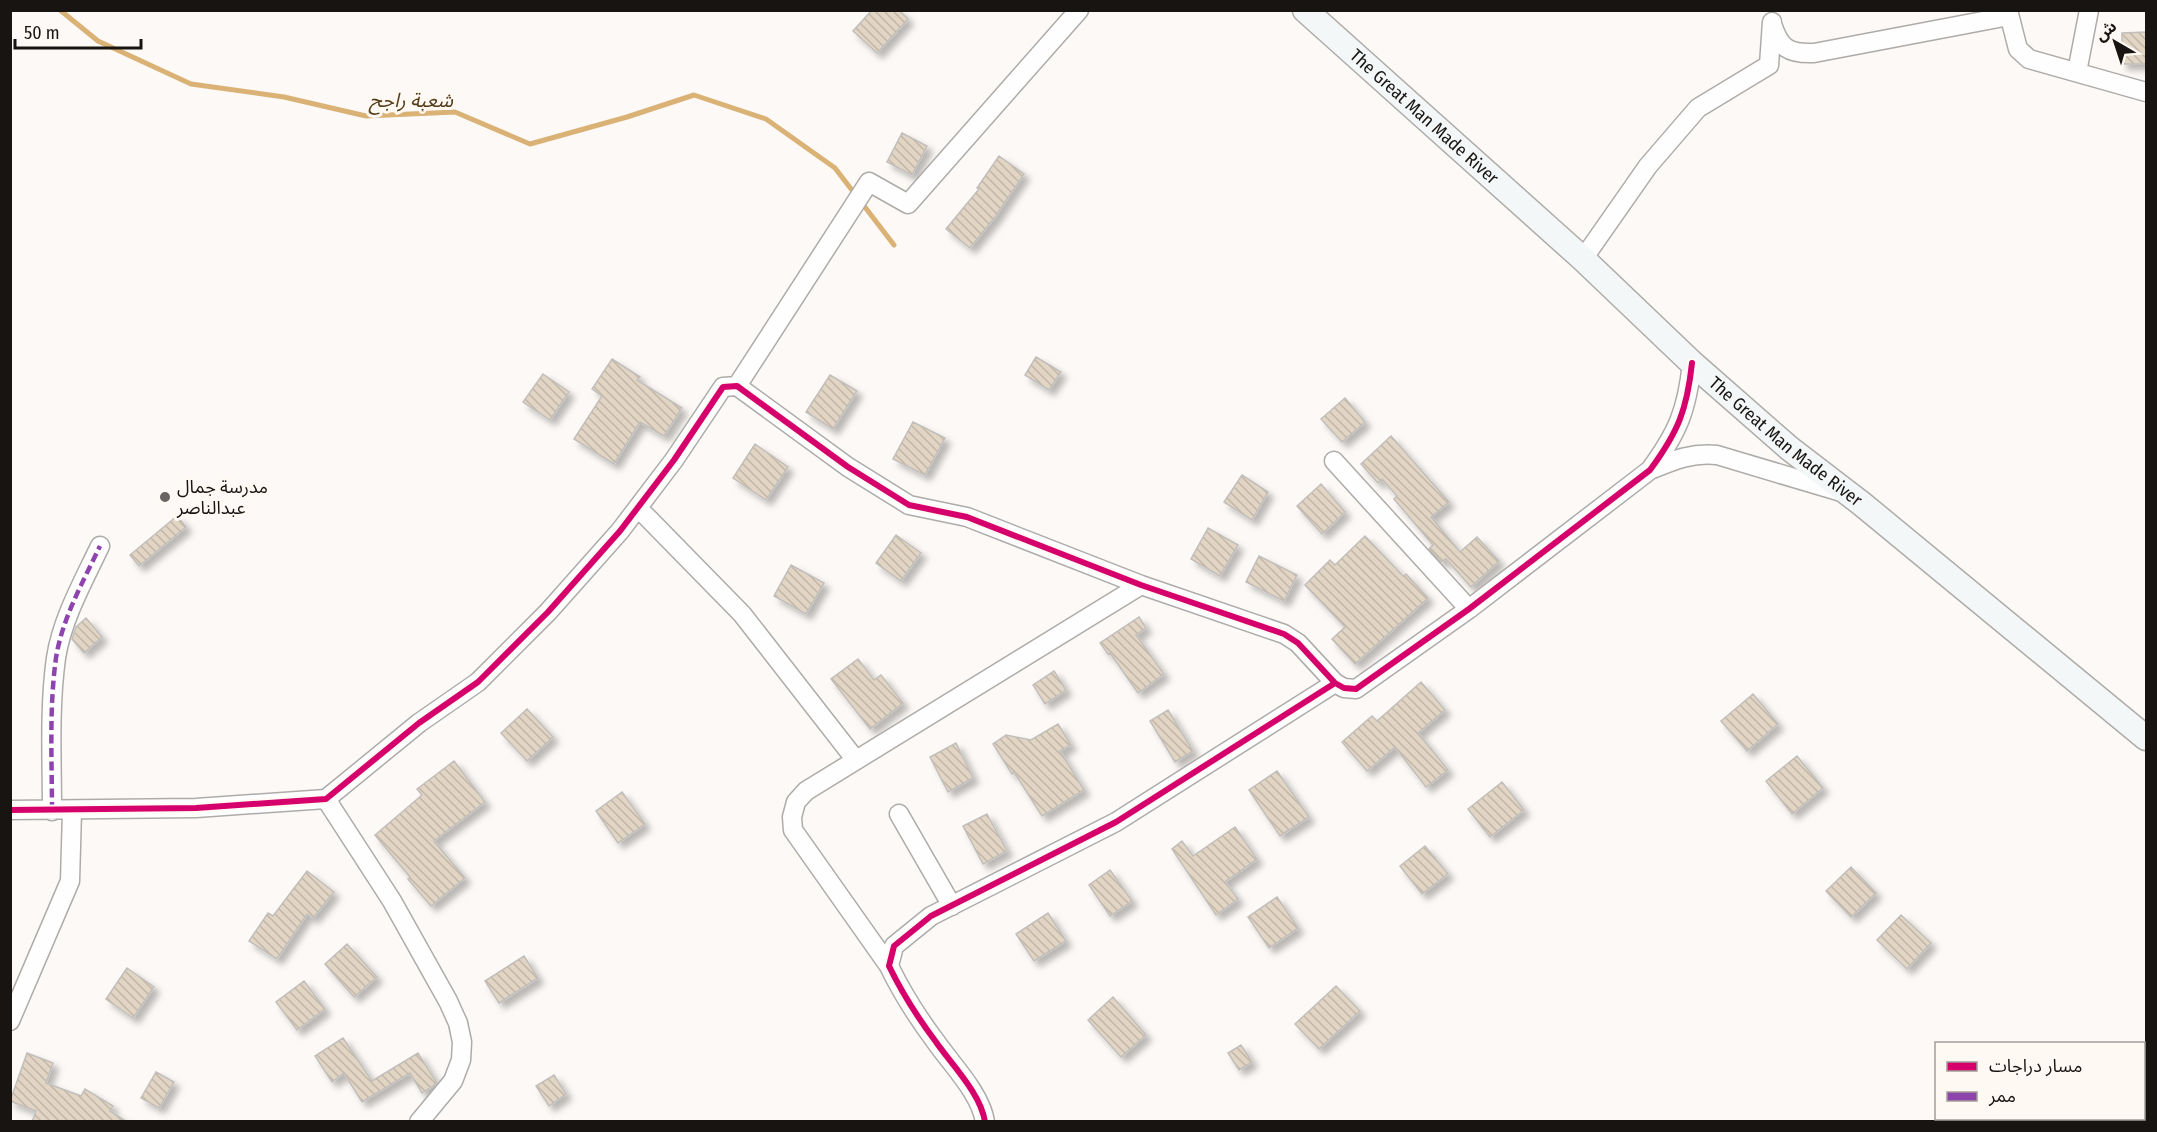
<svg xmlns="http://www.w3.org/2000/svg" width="2157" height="1132" font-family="'Fira Sans Condensed','Noto Sans Arabic',sans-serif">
<defs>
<pattern id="building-back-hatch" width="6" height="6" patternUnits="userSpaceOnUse" patternTransform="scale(1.5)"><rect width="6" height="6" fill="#e2d5c4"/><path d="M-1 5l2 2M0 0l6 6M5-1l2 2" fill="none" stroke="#c1b6a7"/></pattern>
<filter id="shadow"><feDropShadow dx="5.5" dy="5.5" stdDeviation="3" flood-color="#0004"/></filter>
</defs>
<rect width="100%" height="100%" fill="#fcf9f6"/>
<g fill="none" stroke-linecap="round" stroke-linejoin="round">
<path stroke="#dab276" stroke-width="5" d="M60,10L98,41L191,84L284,97L366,116L455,112L530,144L627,117L694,95L766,119L835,168L894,245"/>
</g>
<path fill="url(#building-back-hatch)" stroke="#c1bebb" stroke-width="1.5" filter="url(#shadow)" d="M872,10H899L908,19L877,53L853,31Z
M2146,32V64H2122V33Z
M902,133L927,146L912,175L887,162Z
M999,156L1024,174L995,217L970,248L946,229L979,189L977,188Z
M1036,357L1061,372L1049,390L1025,375Z
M612,359L640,377L637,380L682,408L664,436L640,422L614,464L574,439L602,396L592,389Z
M543,374L569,392L550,420L523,402Z
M830,375L857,391L833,429L806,412Z
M1345,398L1365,422L1342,442L1321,419Z
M913,422L945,438L925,475L893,459Z
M1391,436L1449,502L1431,517L1460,552L1477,537L1499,561L1471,587L1446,559L1441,562L1429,549L1433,545L1394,499L1397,496L1382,479L1378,483L1361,464Z
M755,444L788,467L766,500L733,478Z
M1242,475L1268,492L1252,520L1224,502Z
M1321,484L1345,512L1322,534L1297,506Z
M177,516L186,527L139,566L130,555Z
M1208,528L1238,545L1220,576L1191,559Z
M896,535L921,553L901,581L876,563Z
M1365,536L1403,576L1406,574L1428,598L1355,664L1332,639L1345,627L1305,585L1330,560L1335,565Z
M1259,556L1297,575L1284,601L1246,582Z
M791,565L824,583L806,614L774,596Z
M1139,617L1146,628L1136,635L1164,674L1138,693L1110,653L1108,654L1100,643Z
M86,618L102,637L84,653L72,639L76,627Z
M858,659L874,680L881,675L903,703L870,729L831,679Z
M1054,671L1066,690L1045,704L1033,685Z
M1421,682L1445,710L1418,733L1448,770L1426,787L1395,747L1367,771L1342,742L1372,716L1377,721Z
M1753,694L1778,724L1747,751L1721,721Z
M527,709L553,737L527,761L501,733Z
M1168,710L1193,751L1175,762L1150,721Z
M1058,724L1071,745L1060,751L1084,790L1042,816L1014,772L1012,774L993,744L1006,735L1031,740Z
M956,743L973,778L948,792L930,757Z
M1797,756L1823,788L1792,814L1766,781Z
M454,761L485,802L434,841L465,878L431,906L408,879L410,877L375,835L422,795L417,789Z
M1277,771L1309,817L1280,836L1249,790Z
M1502,782L1524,810L1490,837L1468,809Z
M622,792L645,824L618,843L596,811Z
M987,814L1007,851L983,864L963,826Z
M1235,827L1257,859L1225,882L1238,899L1216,915L1172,849L1182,841L1193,856Z
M1425,846L1448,874L1422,894L1400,866Z
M1851,867L1876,893L1851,917L1826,891Z
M1110,870L1132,901L1110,916L1089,885Z
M307,871L334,892L313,918L307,914L277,959L249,941L268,913L273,916Z
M1277,897L1298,928L1269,948L1248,917Z
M1048,913L1066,941L1034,961L1016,934Z
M1901,915L1931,943L1907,969L1877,940Z
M347,944L377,977L354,997L325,964Z
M524,956L538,978L499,1003L485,981Z
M127,968L154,987L133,1018L106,999Z
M304,981L325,1009L297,1030L276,1002Z
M1336,986L1360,1011L1319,1049L1295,1024Z
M1113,997L1146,1035L1121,1057L1088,1020Z
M343,1038L372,1081L418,1053L437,1083L422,1093L410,1073L362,1102L344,1073L332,1082L315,1056Z
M1241,1045L1252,1062L1239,1070L1228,1053Z
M27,1053L53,1063L46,1083L81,1096L85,1089L113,1106L110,1111L127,1122H32L36,1111L10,1101Z
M156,1072L174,1082L159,1108L141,1098Z
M554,1075L566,1094L549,1106L536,1086Z"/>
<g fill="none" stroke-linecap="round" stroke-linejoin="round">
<defs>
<path id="minor" d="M2008,10L2018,49L2029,59L2146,92
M1772,24C1780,48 1788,54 1814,53L2009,16
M2077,72L2089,10
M1583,259L1648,166L1698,108L1769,65L1772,22
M737,386L869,182L908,204L1079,10
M1334,461L1469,609
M1650,470C1672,461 1692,452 1717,455L1841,492
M644,514L742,614L855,759
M326,799L392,901L448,1001L458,1023L462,1042L461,1060L453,1081L419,1122
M10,810L196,808L326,799L419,723L478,682L548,612L620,531L674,460L723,387L737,386L848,467L909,505L967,517L1141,585L1284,634L1298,643L1335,683
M52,811C52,760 49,708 56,658C62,619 83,582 100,546
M899,814L952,906
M889,966L793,830L792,817L796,802L806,791L1141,585
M10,1021L70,881L72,811
M985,1122C981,1094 952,1065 936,1042C918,1018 902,993 889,966L894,946L931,916L1116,822L1335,683L1344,688L1356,689L1469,609L1650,470C1678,432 1687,410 1692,363"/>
<g id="secondary">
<path id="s1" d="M1305,10L1583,259L1692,363L1789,448L1862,504L2146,738"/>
</g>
</defs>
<use href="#minor" stroke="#aeaca9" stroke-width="21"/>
<use href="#secondary" stroke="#aeaca9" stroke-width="27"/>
<use href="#minor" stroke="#fffefe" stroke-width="18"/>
<use href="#secondary" stroke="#f4f7f8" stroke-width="24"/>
<path stroke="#8e44ad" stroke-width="4.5" stroke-dasharray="9 4.5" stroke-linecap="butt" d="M52,811C52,760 49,708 56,658C62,619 83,582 100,546"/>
<defs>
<path id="cycleway" d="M10,810L196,808L326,799L419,723L478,682L548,612L620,531L674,460L723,387L737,386L848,467L909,505L967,517L1141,585L1284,634L1298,643L1335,683
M985,1122C981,1094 952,1065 936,1042C918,1018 902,993 889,966L894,946L931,916L1116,822L1335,683L1344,688L1356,689L1469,609L1650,470C1678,432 1687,410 1692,363"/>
</defs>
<use href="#cycleway" stroke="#fff9f3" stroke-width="10"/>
<use href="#cycleway" stroke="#d6006c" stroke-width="6"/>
</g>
<circle fill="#676461" stroke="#fff9f3" stroke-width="2" cx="165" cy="497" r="6"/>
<g text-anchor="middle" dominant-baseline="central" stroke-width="6" stroke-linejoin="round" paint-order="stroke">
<g font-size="18" fill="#171411" stroke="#fff9f3">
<text stroke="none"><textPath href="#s1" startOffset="160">The Great Man Made River</textPath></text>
<text stroke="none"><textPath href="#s1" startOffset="646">The Great Man Made River</textPath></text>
</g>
<g font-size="18" fill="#171411" stroke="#fff9f3" text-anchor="start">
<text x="177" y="487">مدرسة جمال<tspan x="177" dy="21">عبدالناصر</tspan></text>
</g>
<g font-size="20" font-style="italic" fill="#553d1a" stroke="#fff9f3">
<text x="411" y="100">شعبة راجح</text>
</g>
</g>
<rect width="2157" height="1132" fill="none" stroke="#171411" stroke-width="24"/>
<rect x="1935" y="1042" width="210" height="78" fill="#fff9f3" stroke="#a29d99" stroke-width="1.5"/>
<rect x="1947" y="1062" width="30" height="9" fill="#d6006c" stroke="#a29d99" stroke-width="1.5"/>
<text x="1989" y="1072" font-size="18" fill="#171411">مسار دراجات</text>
<rect x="1947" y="1092" width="30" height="9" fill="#8e44ad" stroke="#a29d99" stroke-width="1.5"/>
<text x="1989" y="1102" font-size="18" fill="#171411">ممر</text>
<g transform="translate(2115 42) rotate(321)" stroke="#fff9f3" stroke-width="4.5" paint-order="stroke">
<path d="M0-4.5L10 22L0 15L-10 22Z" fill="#171411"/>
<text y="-9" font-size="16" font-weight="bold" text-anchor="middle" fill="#171411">ش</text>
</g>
<path d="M15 39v9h126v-9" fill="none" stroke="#171411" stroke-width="3"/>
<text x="24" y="39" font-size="18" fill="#171411" stroke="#fff9f3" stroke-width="4.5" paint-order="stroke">50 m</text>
</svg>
